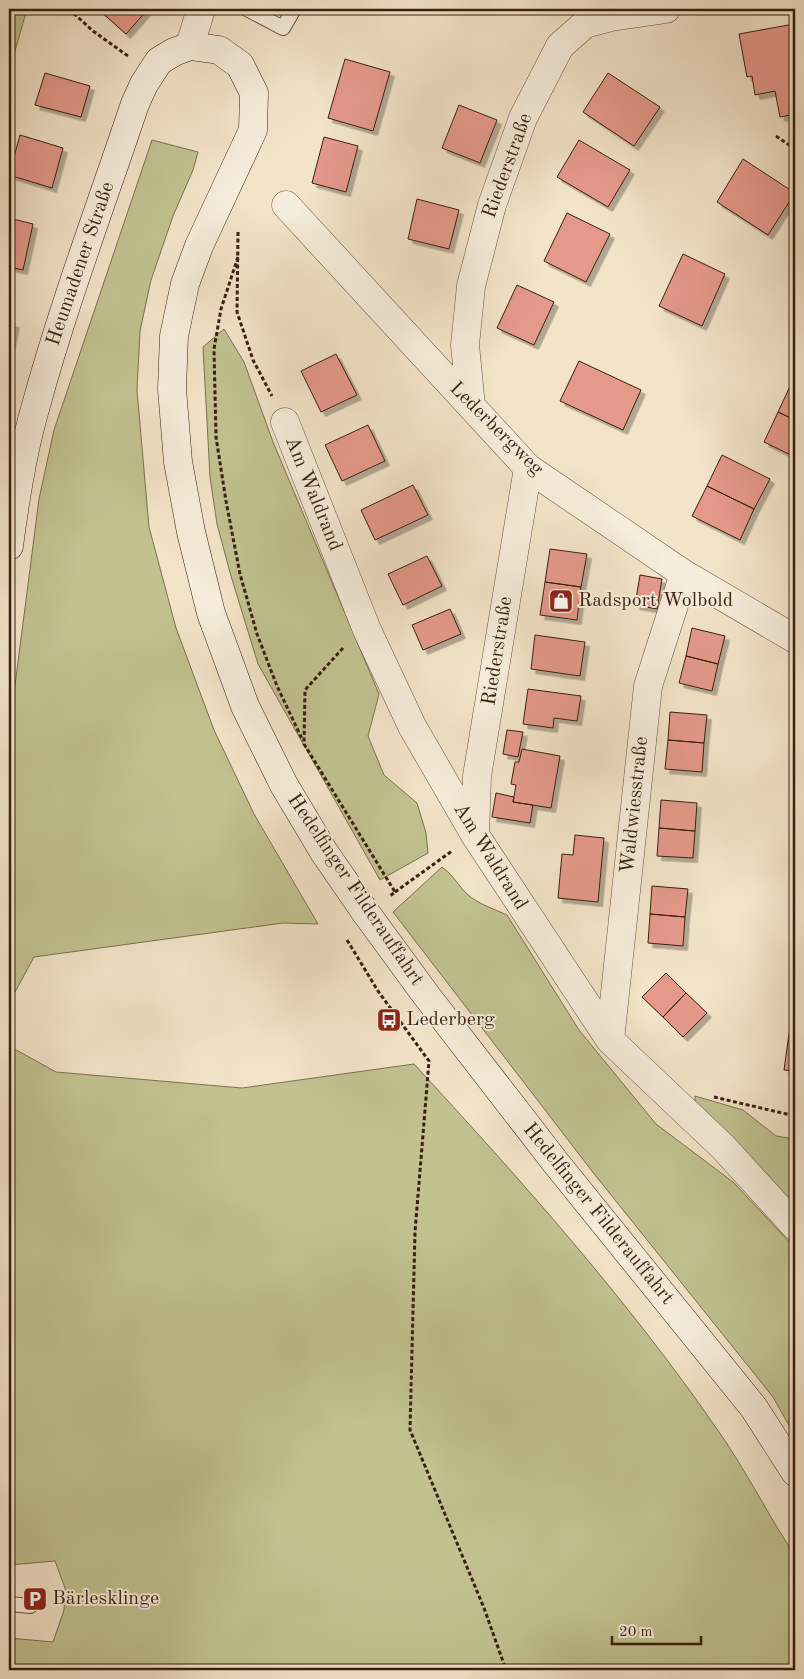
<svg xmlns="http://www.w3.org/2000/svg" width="804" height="1679" font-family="'Old Standard TT',serif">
<defs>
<filter id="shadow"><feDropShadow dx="4.5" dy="4.5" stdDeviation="0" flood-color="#0004"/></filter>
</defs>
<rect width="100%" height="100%" fill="#f3e4c9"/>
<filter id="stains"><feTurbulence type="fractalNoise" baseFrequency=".004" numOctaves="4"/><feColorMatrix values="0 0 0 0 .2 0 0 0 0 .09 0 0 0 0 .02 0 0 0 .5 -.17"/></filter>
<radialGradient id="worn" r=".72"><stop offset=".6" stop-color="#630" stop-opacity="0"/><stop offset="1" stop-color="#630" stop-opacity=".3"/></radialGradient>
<path fill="#c2c291" stroke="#7d7050" d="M9,9H27L9,72Z
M152,140L198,152L193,170L173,216L151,280L140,331L137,390L149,527L176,628L214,730L254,814L318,924L283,923L34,957L15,992H9V732L39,499L54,430Z
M224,329L244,362L273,442L379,694L368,736L384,775L417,803L426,833L428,853L380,880L258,664L231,576L217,524L210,477L203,347Z
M442,867C453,875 458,885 467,894C478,904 494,909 507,915L579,1030L656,1124L733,1182L794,1247L795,1436L773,1397L595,1175L393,912Z
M9,1046L56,1072L242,1088L414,1064C521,1180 627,1299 717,1429C743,1466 764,1507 788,1545L795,1564V1670H9V1638L53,1642L64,1610L65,1588L55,1561L9,1565Z
M695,1096L743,1110L776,1136L795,1139V1210L695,1104Z"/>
<path fill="#e5998b" stroke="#381f0f" filter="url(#shadow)" d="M98,9H148L126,34Z
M794,24L795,114L780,117L775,91L755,95L752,76L747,77L739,34Z
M345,59L390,72L373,131L328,118Z
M45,73L90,86L81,117L35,105Z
M608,73L660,107L634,146L583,112Z
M459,105L497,120L480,163L442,148Z
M20,135L63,148L52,188L9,175Z
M324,137L358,146L346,192L312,183Z
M579,140L630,170L608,207L557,177Z
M743,159L795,193L768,235L717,202Z
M417,199L459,210L449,249L408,239Z
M567,213L610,234L586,282L544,261Z
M9,218L33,224L23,270L9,267Z
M683,254L725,274L702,326L659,306Z
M517,285L554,302L534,345L497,328Z
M9,322L15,323L9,352Z
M336,354L357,395L321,412L301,371Z
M579,361L641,390L623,430L560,401Z
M792,382L795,383V420L778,412Z
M778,412L795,420V457L764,442Z
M368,425L385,461L342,481L325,445Z
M722,455L770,479L754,509L707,486Z
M413,485L428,515L375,540L361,510Z
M707,486L754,509L740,540L692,516Z
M550,549L587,554L581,587L545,582Z
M427,556L442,586L403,605L388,574Z
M640,575L662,579L657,609L635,605Z
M545,582L581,587L577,620L540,615Z
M450,609L461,634L423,650L412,625Z
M692,628L725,636L718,664L686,656Z
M535,635L585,642L580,676L531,669Z
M686,656L718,664L712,691L679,683Z
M528,689L581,696L577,721L554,718L553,728L523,724Z
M670,712L707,715L704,743L668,740Z
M507,730L523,732L518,757L503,754Z
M668,740L704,743L702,772L665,769Z
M522,749L560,756L551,808L513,802L516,785L511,784L515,762H519Z
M496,793L514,797L513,802L533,805L530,823L492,817Z
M661,800L697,803L695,831L659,828Z
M659,828L695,831L693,858L657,856Z
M575,835L604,838L598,902L558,898L562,854L573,855Z
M652,886L688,889L685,917L650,914Z
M650,914L685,917L683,946L648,943Z
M666,973L686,993L663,1017L642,997Z
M686,993L707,1013L683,1037L663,1017Z
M792,1012L795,1013V1042L788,1041Z
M788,1041L795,1042V1071L784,1070Z"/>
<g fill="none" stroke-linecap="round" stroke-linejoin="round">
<defs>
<path id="lane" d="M247,9L283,28L294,9
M9,1604L30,1606"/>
<path id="street" d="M190,46L201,9
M286,205L528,468L684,574L795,639
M471,406L465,345L471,286L492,205L523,118L560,46L585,24L611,17L666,9
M285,422L367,630L412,726L475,835L610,1040L723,1147L795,1226
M475,835L477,776L528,468
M610,1040L648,686L684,574"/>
<path id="secondary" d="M9,546C15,500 22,454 35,409C63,306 101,205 135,104L144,84L159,61L174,52L190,46L219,50L240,65L254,93L253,130L199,246L185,284L174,336L172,389L178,462L191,532L211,613L245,706L284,785L324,852L366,913L426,995L556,1163L754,1408L795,1472"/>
</defs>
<use href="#lane" stroke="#67503e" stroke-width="16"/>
<use href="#street" stroke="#67503e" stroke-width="29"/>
<use href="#secondary" stroke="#381f0f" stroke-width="29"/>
<path stroke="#381f0f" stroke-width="3" stroke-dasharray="4 2.5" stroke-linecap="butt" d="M69,9L93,31L128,56
M776,136L795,149
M238,232L237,312L253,360L272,396
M238,257L221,309L214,349L216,437L226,501L240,574L257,634L277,686L303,741
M343,648L305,690L304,744L395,892L390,896
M395,892L452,851
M347,940L378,991L429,1061L415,1232L410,1430L484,1608L506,1670
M714,1097L795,1116"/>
<use href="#lane" stroke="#f7eddc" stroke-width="14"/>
<use href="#street" stroke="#f7eddc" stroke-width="28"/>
<use href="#secondary" stroke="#f7eddc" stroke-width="28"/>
</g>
<defs>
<symbol id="shop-square" viewBox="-11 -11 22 22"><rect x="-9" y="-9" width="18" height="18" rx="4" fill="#8f2418" stroke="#f7eddc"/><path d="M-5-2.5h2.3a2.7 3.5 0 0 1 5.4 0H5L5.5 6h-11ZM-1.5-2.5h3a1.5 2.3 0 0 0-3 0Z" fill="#fff"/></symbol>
<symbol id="bus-square" viewBox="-11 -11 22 22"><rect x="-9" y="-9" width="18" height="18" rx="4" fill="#8f2418" stroke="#f7eddc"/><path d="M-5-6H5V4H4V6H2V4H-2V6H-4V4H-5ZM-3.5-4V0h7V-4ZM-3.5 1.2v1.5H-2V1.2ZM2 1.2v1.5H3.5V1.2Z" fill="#fff"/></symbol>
<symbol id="parking-square" viewBox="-11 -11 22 22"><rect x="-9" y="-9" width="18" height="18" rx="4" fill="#8f2418" stroke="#f7eddc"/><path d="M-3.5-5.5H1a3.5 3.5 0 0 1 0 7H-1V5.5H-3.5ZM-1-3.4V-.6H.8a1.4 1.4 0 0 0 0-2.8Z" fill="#fff"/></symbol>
</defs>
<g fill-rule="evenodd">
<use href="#shop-square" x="547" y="587" width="28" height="28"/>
<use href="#bus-square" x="375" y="1006" width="28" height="28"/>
<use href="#parking-square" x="21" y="1585" width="28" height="28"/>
</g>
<g text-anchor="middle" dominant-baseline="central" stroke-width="4" stroke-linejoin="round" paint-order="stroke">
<g font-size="20" fill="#381f0f" stroke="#f7eddc">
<text transform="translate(508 166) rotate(-70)">Riederstraße</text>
<text transform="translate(81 264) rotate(-71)">Heumadener Straße</text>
<text transform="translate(496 429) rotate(45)">Lederbergweg</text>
<text transform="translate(313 494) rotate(68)">Am Waldrand</text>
<text transform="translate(498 651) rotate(-81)">Riederstraße</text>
<text transform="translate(635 805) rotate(-84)">Waldwiesstraße</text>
<text transform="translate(490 857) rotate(58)">Am Waldrand</text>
<text transform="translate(355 890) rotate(56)">Hedelfinger Filderauffahrt</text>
<text transform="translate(598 1214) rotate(51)">Hedelfinger Filderauffahrt</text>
</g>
<g font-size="20" fill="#381f0f" stroke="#f7eddc" text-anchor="start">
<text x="578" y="601">Radsport Wolbold</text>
<text x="406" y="1020">Lederberg</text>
<text x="52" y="1599">Bärlesklinge</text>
</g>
</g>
<rect width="804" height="1679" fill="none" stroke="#f3e4c9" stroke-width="30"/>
<rect x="10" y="10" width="784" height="1659" fill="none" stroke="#381f0f" stroke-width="2.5"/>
<rect x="15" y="15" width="774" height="1649" fill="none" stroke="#381f0f"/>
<path d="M612 1636v8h89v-8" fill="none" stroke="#381f0f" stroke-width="2.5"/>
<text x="619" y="1636" font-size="15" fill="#381f0f" stroke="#f7eddc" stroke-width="4" paint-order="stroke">20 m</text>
<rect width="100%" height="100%" filter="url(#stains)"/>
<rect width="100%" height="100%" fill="url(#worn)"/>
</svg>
